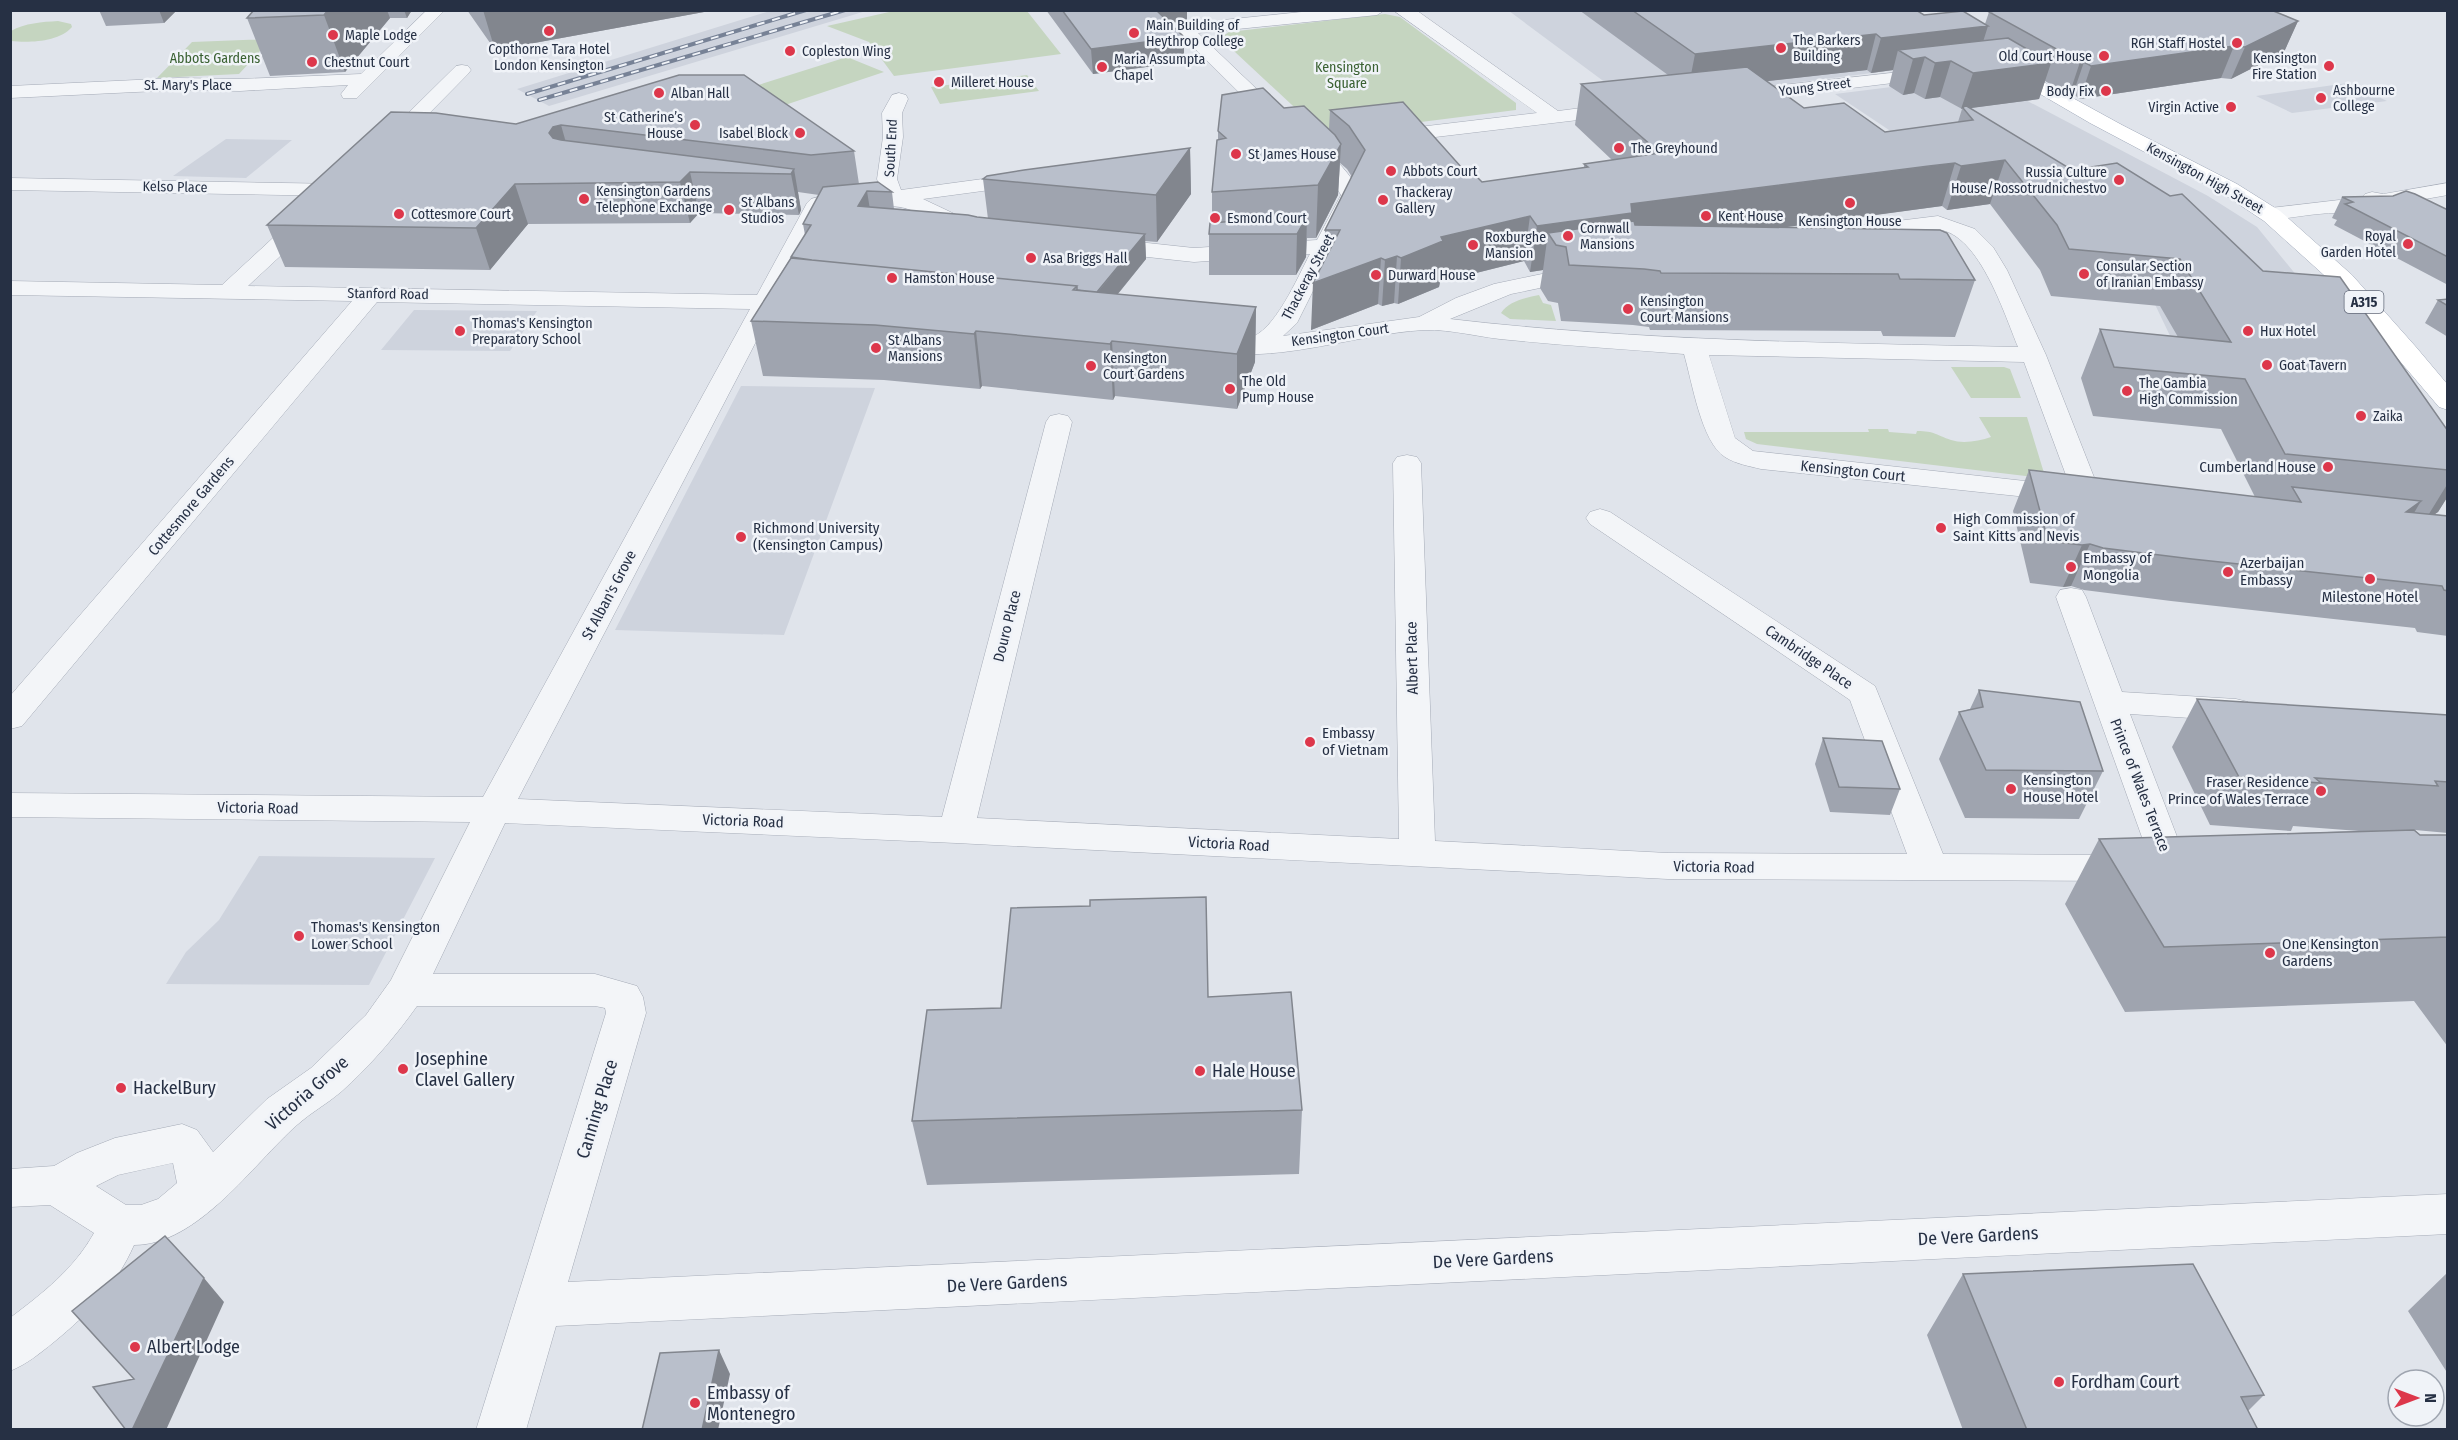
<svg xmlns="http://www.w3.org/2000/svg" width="2458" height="1440" font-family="'Fira Sans Condensed',sans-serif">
<rect width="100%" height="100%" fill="#e0e4eb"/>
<path fill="#ced3dd" d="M770,11H866L549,106L517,89Z
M1509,11H1865L1960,62L1633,103Z
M1980,76L2208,196L2257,227L2310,292L2206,411L2139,271L1892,132L1835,94Z
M2348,83L2387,101L2292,113L2256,96Z
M226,139L292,140L246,178L173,176Z
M414,310L537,311L510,351L381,350Z
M741,386L875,388L784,635L615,630Z
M259,856L435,858L369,985L166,984L186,952L219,920Z"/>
<path fill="#c5d5c0" d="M898,10L1027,11L1061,54L894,76L869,42L827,26Z
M1385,14L1400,17L1516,103V110L1334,133L1321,132L1220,38L1229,32Z
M58,21L71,24L72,27C59,42 29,43 11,41V31C25,23 42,22 58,21Z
M271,39L239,74L157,78L192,42Z
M847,57L884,72L770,110L733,93Z
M1027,75L1039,91L940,104L931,87Z
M1539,295L1543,303L1551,305L1556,321L1510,319L1501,313C1509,301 1525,298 1539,295Z
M1951,367H2004L2010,369L2021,398H1971Z
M1979,417H2027L2044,473L2035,477L1757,444L1746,439L1744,432H1869L1868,429H1888L1889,432L1916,434L1917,431C1935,431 1936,435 1951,440C1963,444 1979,441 1991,437Z"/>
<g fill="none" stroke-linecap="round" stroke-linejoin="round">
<defs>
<path id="minor" d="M427,10H445L357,98H343L341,94L348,85L240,91L178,90L10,98V86L178,78L240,79L361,74Z
M1321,10H1385L1377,15L1198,33L1286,117L1289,121L1286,125H1272L1177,31L1180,27L1194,23Z
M1393,10H1416L1558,111L1620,103L1627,105L1629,109L1627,113L1620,115L1385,143L1378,141L1375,137L1378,133L1385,131L1537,113Z
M462,65L468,66L471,70L468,74L396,147H382L379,143L382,139L456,66Z
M1936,68L1942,69L1945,73L1942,77L1737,102L1730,100L1728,96L1730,92L1737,90Z
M899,93L906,95L908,99L902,113L903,137L897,179L901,190L1027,173L1034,175L1037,179L1034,183L1027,185L923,199L980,226L983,231L980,236C956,241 932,217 911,210C888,201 864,211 842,205L838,201L842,197L881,192L877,179L883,137L882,113L892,95Z
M1306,141C1327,146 1353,176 1361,195L1297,323L1283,336L1419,317L1456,298L1494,284L1585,265L1593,267L1596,272L1593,277L1511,294L1450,319C1639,341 1829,343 2018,347C2004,314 1978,228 1933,229C1900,230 1865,238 1832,243L1824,241L1821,236L1824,231L1832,229L1938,216L1975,229L1993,247L2007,270L2046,355L2101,495L2097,501L2087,503L2075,498L2065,501L1761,469C1749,466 1736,464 1725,457C1701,442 1692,381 1684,354C1626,349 1568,346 1510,340C1482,338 1452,329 1424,330C1353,334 1272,367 1201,349L1198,344L1201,339C1217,335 1233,341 1248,338C1274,334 1298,276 1310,254L1194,262L1101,252L1093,250L1090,245L1093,240L1101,238L1194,248L1317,240L1341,195L1331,179L1296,147L1299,143ZM1709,355L2024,362L2070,486L1753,451L1735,438Z
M10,178L339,184L346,186L349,190L346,194L339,196L10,190Z
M2448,183V195L2391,205L2393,208L2390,213C2369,218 2356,212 2337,213C2315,213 2292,218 2270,220L2262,219L2259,214L2262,209L2270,208L2339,200L2369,204L2361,198L2365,194L2372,192L2383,194Z
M818,197L825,199L829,203L780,295L818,298L822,303L818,308L810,310L773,309L518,799L942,817L1046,422L1050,416L1059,414L1068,416L1072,422L977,818L1399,839L1393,463L1397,457L1407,455L1417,457L1421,463L1435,841L1668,853L1907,854L1850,700L1590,524L1586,518L1590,512L1600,509L1610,512L1875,686L1943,854L2128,855L2141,859L2146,868L2141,877L2128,881L1668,879L956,843L505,823L433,974H595L637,986L643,997L646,1013L568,1282L2448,1194V1234L556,1326L526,1430H476L606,1013L605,1008L595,1006H417C395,1037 370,1066 341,1092C327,1104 310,1113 297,1125C253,1164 198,1245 134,1245C116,1286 88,1314 54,1342C39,1354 27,1364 10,1371V1318C43,1293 74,1269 94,1233L50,1205L10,1207V1169L54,1166L77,1153L115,1138L182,1124L197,1130L213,1152L267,1099L311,1068L366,1015L391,980L470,822L10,817V793L483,797L750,309L377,302L22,726L10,729V696L352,301L10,295V281L222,285L301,212L309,211L317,212L320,217L317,222L248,286L757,295L807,203L811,199ZM173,1163L177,1183L158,1199L141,1205H126L96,1186L118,1175Z
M2071,588L2082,590L2086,597L2122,692L2236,699L2248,702L2252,710L2248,718L2236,721L2130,714L2189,868L2184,877L2171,881L2158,877L2153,868L2056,597L2060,590Z"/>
<path id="major" d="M2005,61L2122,125L2237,184L2280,211L2352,275L2416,347L2448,385V410L2439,407L2335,285L2264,221L2222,193L2090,123L1999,70L1996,66L1999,62Z"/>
</defs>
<use href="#minor" stroke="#a4aab6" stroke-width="1"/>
<use href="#major" stroke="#9ea7b8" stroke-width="1"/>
<use href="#minor" fill="#f3f5f8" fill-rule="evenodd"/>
<use href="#major" fill="#fff" fill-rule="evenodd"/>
<defs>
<path id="rail" d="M527,94L806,10
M539,100L845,10"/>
</defs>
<use href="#rail" stroke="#778296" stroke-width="4"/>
<use href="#rail" stroke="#f0f3f8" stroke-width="2" stroke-dasharray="8" stroke-linecap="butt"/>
</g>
<path fill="#9fa4af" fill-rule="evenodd" d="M99,10H177L164,23L106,26Z
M254,10H412L407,18H390L345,72L270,76L247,18Z
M467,10H715L495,50Z
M1046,10H1187V21L1169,23L1184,62L1093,74Z
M1579,10H1916L1924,15L1985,24L1989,12L2298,21L2284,52L2231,79L2221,78L2080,99L2073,94L2069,95L2045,81L2039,99L1970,108L2072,170L2263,271L2448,431V496L2438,512L2434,514L2448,516V636L2417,632L2415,628L2171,601L2084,590L2071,586L2063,587L2030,583L2013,511L2029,470L2255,497L2221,429L2093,416L2081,378L2100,329L2178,337L2160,306L2051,296L2040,270L1990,204L1947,210L1942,206L1783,227L1975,280L1955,337L1883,336L1881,331L1650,330L1649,327L1633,325L1561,321L1558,303L1548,301L1540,288L1543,270L1530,272L1524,261L1440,282L1439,287L1398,304L1394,303L1382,306L1378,304L1311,330L1324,261L1325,230L1352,177L1347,169L1340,163L1338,195L1316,238H1307L1306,257L1296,275H1209V234L1212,223V192L1218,139V131L1284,108L1329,129L1330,110L1462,168L1482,182L1584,168V164L1612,160L1575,125L1581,84L1668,75ZM1867,70L1871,73L1893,70L1889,86L1903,95L1914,93L1925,99L1940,97L1962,109L1958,122L1885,132L1804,108L1766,81Z
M679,75L854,151L859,184L892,192L894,209L988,219L983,179L1190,148L1191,194L1157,242L1145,241L1146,259L1118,294L1256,307L1255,362L1237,409L1115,396L1113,400L982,386L980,389L884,380L763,376L751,321L805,235L803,224L819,195L798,192L801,210L799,215L699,213L690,223L528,224L490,270L285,267L267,225L516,124Z
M2342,197L2448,210V285L2334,225L2337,220L2332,218Z
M2448,299V337L2425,323L2438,300Z
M1979,690L2103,771L2079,819L1965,818L1939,759L1959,712L1970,709Z
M2197,699L2448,715V833L2415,830L2420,835H2448V1047L2414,1001L2125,1012L2065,904L2099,839L2359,831L2293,826L2291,831L2210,825L2172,747Z
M1823,738L1900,789L1890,815L1830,812L1815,764Z
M1208,997L1302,1110L1299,1174L927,1185L912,1121Z
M2448,1272V1374L2408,1311Z
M1963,1274L2264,1395L2248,1411L2258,1430H1963L1927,1335Z"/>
<path fill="#82868e" d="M159,10H177L164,23Z
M328,10H387L390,18L345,72L324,15Z
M404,10H412L407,18Z
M483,10H715L495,50Z
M1147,10H1187V21L1148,25Z
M2298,21L2284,52L2231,79L2245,47Z
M1988,26L1977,61H1951L1940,97L1925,99L1935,63L1925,57L1914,93L1903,95L1913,59L1898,50L1893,70L1871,73L1881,38Z
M1876,34L1867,70L1688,90L1695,54Z
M1184,37V62L1093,74L1091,49Z
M2234,46L2221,78L2080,99L2091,66Z
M2080,62H2084L2073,94L2069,95Z
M2051,63L2039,99L1964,109L1963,108L1961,109L1973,73Z
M561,125L572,164L549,133L553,127Z
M1341,144L1338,195L1316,238L1318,185Z
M1190,148L1191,194L1157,242L1156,195Z
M2005,160L1990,204L1947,210L1961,166Z
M1955,163L1942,206L1625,249L1566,247L1548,233L1543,270L1530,272L1537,226L1631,204Z
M794,169L801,210L799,215L791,174Z
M690,172L699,213L690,223L680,182Z
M515,184L528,224L490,270L476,228Z
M867,191L871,216L858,206Z
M1307,216L1306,257L1296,275L1297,234Z
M1530,216L1524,261L1440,282L1439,287L1398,304L1401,258L1441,237Z
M1145,234L1146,259L1094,323L1093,298Z
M1397,256L1394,303L1382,306L1385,260Z
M1381,258L1378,304L1311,330L1313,283Z
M1256,307L1255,362L1237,409V354Z
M976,331L982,386L980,389L974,334Z
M1112,341L1115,396L1113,400L1110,344Z
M2448,483V496L2438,512L2424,522Z
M2421,501L2397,542L2406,512Z
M2090,544L2071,586L2063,587L2082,545Z
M204,1278L224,1302L166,1430H132Z
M719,1350L730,1374L718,1430H702Z"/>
<path fill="#b9bfcb" stroke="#82868e" stroke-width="1.5" d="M254,10H328L324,15L247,18Z
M1062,10H1156L1184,37L1091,49Z
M1632,10H1916L1924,15L1963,11L1988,26L1881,38L1876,34L1695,54Z
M2001,10H2271L2298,21L2245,47L2234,46L2091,66L2084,62H2080L1989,12Z
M2008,38L2051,63L1973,73L1951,61L1935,63L1925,57L1913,59L1898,50Z
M1747,67L1804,108L1844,103L1885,132L1973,120L1963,108L1965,105L2072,170L2117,163L2170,196L2182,194L2263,271L2340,277L2448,431V470L2285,454L2245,379L2114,367L2100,329L2231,342L2180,259L2069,249L2057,225L2005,160L1961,166L1955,163L1929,166L1631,204L1632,213L1537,226L1530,216L1441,237L1443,241L1401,258L1397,256L1385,260L1381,258L1313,283L1340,230H1325L1365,150L1349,126L1330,110L1403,102L1462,168L1467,167L1482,182L1588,167L1584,164L1660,153L1581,84Z
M679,75H744L854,151L811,155L561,125L553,127L549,133L553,138L561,140L794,169L791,174L690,172L680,182L515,184L476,228L267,225L391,112L436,113L516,124Z
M1263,88L1284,108L1304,106L1335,135L1341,144L1318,185L1212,192L1217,140L1226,138L1218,131L1222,95Z
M1190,148L1156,195L983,179L987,176L1024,170Z
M878,182L892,192L867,191L858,206L968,215L977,217L1145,234L1097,292L1077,290V286L812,260L791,257L811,225L803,224L823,187Z
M2406,191L2415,194L2448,210V257L2345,204L2353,202L2342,197L2393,196Z
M1307,216L1297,234H1209L1210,223Z
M1634,221L1635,225L1940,230L1947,233L1975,280L1900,279L1898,274L1661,273L1660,271L1644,269L1569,265L1566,247L1556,245L1548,233Z
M791,258L1077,286L1073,290L1256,307L1237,354L1112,341L1110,344L976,331L974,334L875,325L751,321Z
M2448,299V306L2438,300Z
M2029,470L2301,502L2292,487L2421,501L2406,512L2448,516V591L2444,590L2442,586L2192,559L2103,548L2090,544L2082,545L2048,541Z
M1979,690L2080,702L2103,771L1986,770L1959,712L1983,707Z
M2197,699L2448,715V782L2435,781L2438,786L2315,778L2321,783L2239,777Z
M1823,738L1882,741L1900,789L1839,787Z
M2414,830L2420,835H2448V937L2164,947L2099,839Z
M1206,897L1208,997L1291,992L1302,1110L912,1121L927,1010L1001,1008L1011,908L1090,906V900Z
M165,1236L204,1278L132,1430H126L93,1387L134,1379L72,1311Z
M2193,1264L2264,1395L2241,1397L2258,1430H2027L1963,1274Z
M719,1350L702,1430H642L660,1353Z"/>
<g fill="#dd374b" stroke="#f0f3f8" stroke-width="2">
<circle cx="549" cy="31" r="6"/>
<circle cx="1134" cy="33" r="6"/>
<circle cx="333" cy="35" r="6"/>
<circle cx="2237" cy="43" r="6"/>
<circle cx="1781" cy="48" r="6"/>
<circle cx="790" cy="51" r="6"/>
<circle cx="2104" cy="56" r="6"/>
<circle cx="312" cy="62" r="6"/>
<circle cx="2329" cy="66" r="6"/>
<circle cx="1102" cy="67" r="6"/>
<circle cx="939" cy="82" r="6"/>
<circle cx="2106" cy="91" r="6"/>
<circle cx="659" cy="93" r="6"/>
<circle cx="2321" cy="98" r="6"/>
<circle cx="2231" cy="107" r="6"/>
<circle cx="695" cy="125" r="6"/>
<circle cx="800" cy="133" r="6"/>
<circle cx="1619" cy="148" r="6"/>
<circle cx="1236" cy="154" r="6"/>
<circle cx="1391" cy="171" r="6"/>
<circle cx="2119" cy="180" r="6"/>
<circle cx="584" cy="199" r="6"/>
<circle cx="1383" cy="200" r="6"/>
<circle cx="1850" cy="203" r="6"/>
<circle cx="729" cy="210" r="6"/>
<circle cx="399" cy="214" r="6"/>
<circle cx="1706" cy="216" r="6"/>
<circle cx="1215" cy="218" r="6"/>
<circle cx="1568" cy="236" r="6"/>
<circle cx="2408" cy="244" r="6"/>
<circle cx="1473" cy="245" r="6"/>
<circle cx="1031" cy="258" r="6"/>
<circle cx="2084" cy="274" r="6"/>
<circle cx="1376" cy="275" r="6"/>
<circle cx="892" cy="278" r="6"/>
<circle cx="1628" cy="309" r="6"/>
<circle cx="460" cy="331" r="6"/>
<circle cx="2248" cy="331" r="6"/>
<circle cx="876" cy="348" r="6"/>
<circle cx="2267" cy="365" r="6"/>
<circle cx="1091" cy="366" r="6"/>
<circle cx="1230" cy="389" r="6"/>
<circle cx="2127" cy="391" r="6"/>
<circle cx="2361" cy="416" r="6"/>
<circle cx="2328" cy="467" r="6"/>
<circle cx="1941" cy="528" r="6"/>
<circle cx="741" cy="537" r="6"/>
<circle cx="2071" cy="567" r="6"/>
<circle cx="2228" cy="572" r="6"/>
<circle cx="2370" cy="579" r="6"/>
<circle cx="1310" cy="742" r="6"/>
<circle cx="2011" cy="789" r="6"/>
<circle cx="2321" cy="791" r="6"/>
<circle cx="299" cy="936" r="6"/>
<circle cx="2270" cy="953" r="6"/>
<circle cx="403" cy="1069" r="6"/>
<circle cx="1200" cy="1071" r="6"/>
<circle cx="121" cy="1088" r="6"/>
<circle cx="135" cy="1347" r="6"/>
<circle cx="2059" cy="1382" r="6"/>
<circle cx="695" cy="1403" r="6"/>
</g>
<g text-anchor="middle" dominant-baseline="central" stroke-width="5" stroke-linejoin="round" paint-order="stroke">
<g font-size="14" fill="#263044" stroke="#f0f3f8" text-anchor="start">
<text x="1146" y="25">Main Building of<tspan x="1146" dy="16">Heythrop College</tspan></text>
<text x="345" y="35">Maple Lodge</text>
<text x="1793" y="40">The Barkers<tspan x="1793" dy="16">Building</tspan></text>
<text x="2225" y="43" text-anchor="end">RGH Staff Hostel</text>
<text x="549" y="49" text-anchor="middle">Copthorne Tara Hotel<tspan x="549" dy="16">London Kensington</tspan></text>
<text x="802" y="51">Copleston Wing</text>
<text x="2092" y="56" text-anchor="end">Old Court House</text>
<text x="2317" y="58" text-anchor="end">Kensington<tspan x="2317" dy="16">Fire Station</tspan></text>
<text x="1114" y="59">Maria Assumpta<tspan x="1114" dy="16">Chapel</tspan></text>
<text x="324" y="62">Chestnut Court</text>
<text x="951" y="82">Milleret House</text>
<text x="2333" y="90">Ashbourne<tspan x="2333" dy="16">College</tspan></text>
<text x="2094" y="91" text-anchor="end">Body Fix</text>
<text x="671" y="93">Alban Hall</text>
<text x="2219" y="107" text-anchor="end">Virgin Active</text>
<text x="683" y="117" text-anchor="end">St Catherine’s<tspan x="683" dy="16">House</tspan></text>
<text x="788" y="133" text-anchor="end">Isabel Block</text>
<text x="1631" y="148">The Greyhound</text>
<text x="1248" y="154">St James House</text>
<text x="1403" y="171">Abbots Court</text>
<text x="2107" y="172" text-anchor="end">Russia Culture<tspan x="2107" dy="16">House/Rossotrudnichestvo</tspan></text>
<text x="596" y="191">Kensington Gardens<tspan x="596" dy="16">Telephone Exchange</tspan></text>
<text x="1395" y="192">Thackeray<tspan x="1395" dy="16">Gallery</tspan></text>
<text x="741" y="202">St Albans<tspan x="741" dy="16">Studios</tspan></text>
<text x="411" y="214">Cottesmore Court</text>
<text x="1718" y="216">Kent House</text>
<text x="1227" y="218">Esmond Court</text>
<text x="1850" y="221" text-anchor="middle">Kensington House</text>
<text x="1580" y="228">Cornwall<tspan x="1580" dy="16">Mansions</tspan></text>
<text x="2396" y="236" text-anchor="end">Royal<tspan x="2396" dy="16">Garden Hotel</tspan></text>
<text x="1485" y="237">Roxburghe<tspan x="1485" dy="16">Mansion</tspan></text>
<text x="1043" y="258">Asa Briggs Hall</text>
<text x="2096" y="266">Consular Section<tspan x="2096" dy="16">of Iranian Embassy</tspan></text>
<text x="1388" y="275">Durward House</text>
<text x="904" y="278">Hamston House</text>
<text x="1640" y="301">Kensington<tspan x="1640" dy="16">Court Mansions</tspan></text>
<text x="472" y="323">Thomas's Kensington<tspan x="472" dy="16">Preparatory School</tspan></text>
<text x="2260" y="331">Hux Hotel</text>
<text x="888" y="340">St Albans<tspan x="888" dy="16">Mansions</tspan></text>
<text x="1103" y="358">Kensington<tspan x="1103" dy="16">Court Gardens</tspan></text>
<text x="2279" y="365">Goat Tavern</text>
<text x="1242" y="381">The Old<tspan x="1242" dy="16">Pump House</tspan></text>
<text x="2139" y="383">The Gambia<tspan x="2139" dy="16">High Commission</tspan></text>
<text x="2373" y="416">Zaika</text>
</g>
<g font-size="14" fill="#3a6132" stroke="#f0f3f8">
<text x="215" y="58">Abbots Gardens</text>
<text x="1347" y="67">Kensington<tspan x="1347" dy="16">Square</tspan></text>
</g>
<g font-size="14" fill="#263044" stroke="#f0f3f8">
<text x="188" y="85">St. Mary's Place</text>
<text transform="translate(1815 87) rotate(-7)">Young Street</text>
<text transform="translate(891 148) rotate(-87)">South End</text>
<text transform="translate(2205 178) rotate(29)">Kensington High Street</text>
<text transform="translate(175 187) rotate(1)">Kelso Place</text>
<text transform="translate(1308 277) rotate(-62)">Thackeray Street</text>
<text transform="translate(388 294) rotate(1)">Stanford Road</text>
<text transform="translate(1340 335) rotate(-8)">Kensington Court</text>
</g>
<rect fill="#f0f3f8" stroke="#636a7a" stroke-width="1.5" x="2344.5" y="291" width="39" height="22" rx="4.5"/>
<g font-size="14" font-weight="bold" fill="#263044">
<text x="2364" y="302">A315</text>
</g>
<g font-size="15" fill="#263044" stroke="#f0f3f8" text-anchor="start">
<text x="2316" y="467" text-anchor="end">Cumberland House</text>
<text x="1953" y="519">High Commission of<tspan x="1953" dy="17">Saint Kitts and Nevis</tspan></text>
<text x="753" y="528">Richmond University<tspan x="753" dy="17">(Kensington Campus)</tspan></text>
<text x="2083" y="558">Embassy of<tspan x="2083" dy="17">Mongolia</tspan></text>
<text x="2240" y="563">Azerbaijan<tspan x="2240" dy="17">Embassy</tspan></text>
<text x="2370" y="597" text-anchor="middle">Milestone Hotel</text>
<text x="1322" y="733">Embassy<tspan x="1322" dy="17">of Vietnam</tspan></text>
<text x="2023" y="780">Kensington<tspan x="2023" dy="17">House Hotel</tspan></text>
<text x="2309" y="782" text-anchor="end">Fraser Residence<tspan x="2309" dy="17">Prince of Wales Terrace</tspan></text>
<text x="311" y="927">Thomas's Kensington<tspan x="311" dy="17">Lower School</tspan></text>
<text x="2282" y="944">One Kensington<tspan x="2282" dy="17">Gardens</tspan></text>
</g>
<g font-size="15" fill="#263044" stroke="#f0f3f8">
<text transform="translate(1853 471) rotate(6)">Kensington Court</text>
<text transform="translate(191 506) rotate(-50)">Cottesmore Gardens</text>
<text transform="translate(609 595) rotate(-62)">St Alban's Grove</text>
<text transform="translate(1007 626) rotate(-76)">Douro Place</text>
<text transform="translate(1809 657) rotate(34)">Cambridge Place</text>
<text transform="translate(1412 658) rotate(-91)">Albert Place</text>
<text transform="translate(2140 785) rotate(69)">Prince of Wales Terrace</text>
<text transform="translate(258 808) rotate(1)">Victoria Road</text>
<text transform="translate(743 821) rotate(2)">Victoria Road</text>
<text transform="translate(1229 844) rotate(3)">Victoria Road</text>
<text transform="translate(1714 867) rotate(1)">Victoria Road</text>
</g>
<g font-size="18" fill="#263044" stroke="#f0f3f8" text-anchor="start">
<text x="415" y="1059">Josephine<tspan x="415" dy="21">Clavel Gallery</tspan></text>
<text x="1212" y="1071">Hale House</text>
<text x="133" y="1088">HackelBury</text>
<text x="147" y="1347">Albert Lodge</text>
<text x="2071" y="1382">Fordham Court</text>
<text x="707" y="1393">Embassy of<tspan x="707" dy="21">Montenegro</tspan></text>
</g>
<g font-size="18" fill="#263044" stroke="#f0f3f8">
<text transform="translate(307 1093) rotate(-41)">Victoria Grove</text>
<text transform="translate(597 1109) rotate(-73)">Canning Place</text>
<text transform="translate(1978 1236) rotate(-3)">De Vere Gardens</text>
<text transform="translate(1493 1259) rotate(-3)">De Vere Gardens</text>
<text transform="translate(1007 1283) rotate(-3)">De Vere Gardens</text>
</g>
</g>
<rect width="2458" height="1440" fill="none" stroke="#263044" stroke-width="24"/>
<g transform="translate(2416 1398) rotate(90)"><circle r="28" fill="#f0f3f8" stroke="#9fa5b0" stroke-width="1.5"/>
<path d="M0-4.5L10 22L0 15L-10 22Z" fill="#dd374b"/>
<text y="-9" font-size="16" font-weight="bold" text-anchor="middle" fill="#263044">N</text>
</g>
</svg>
